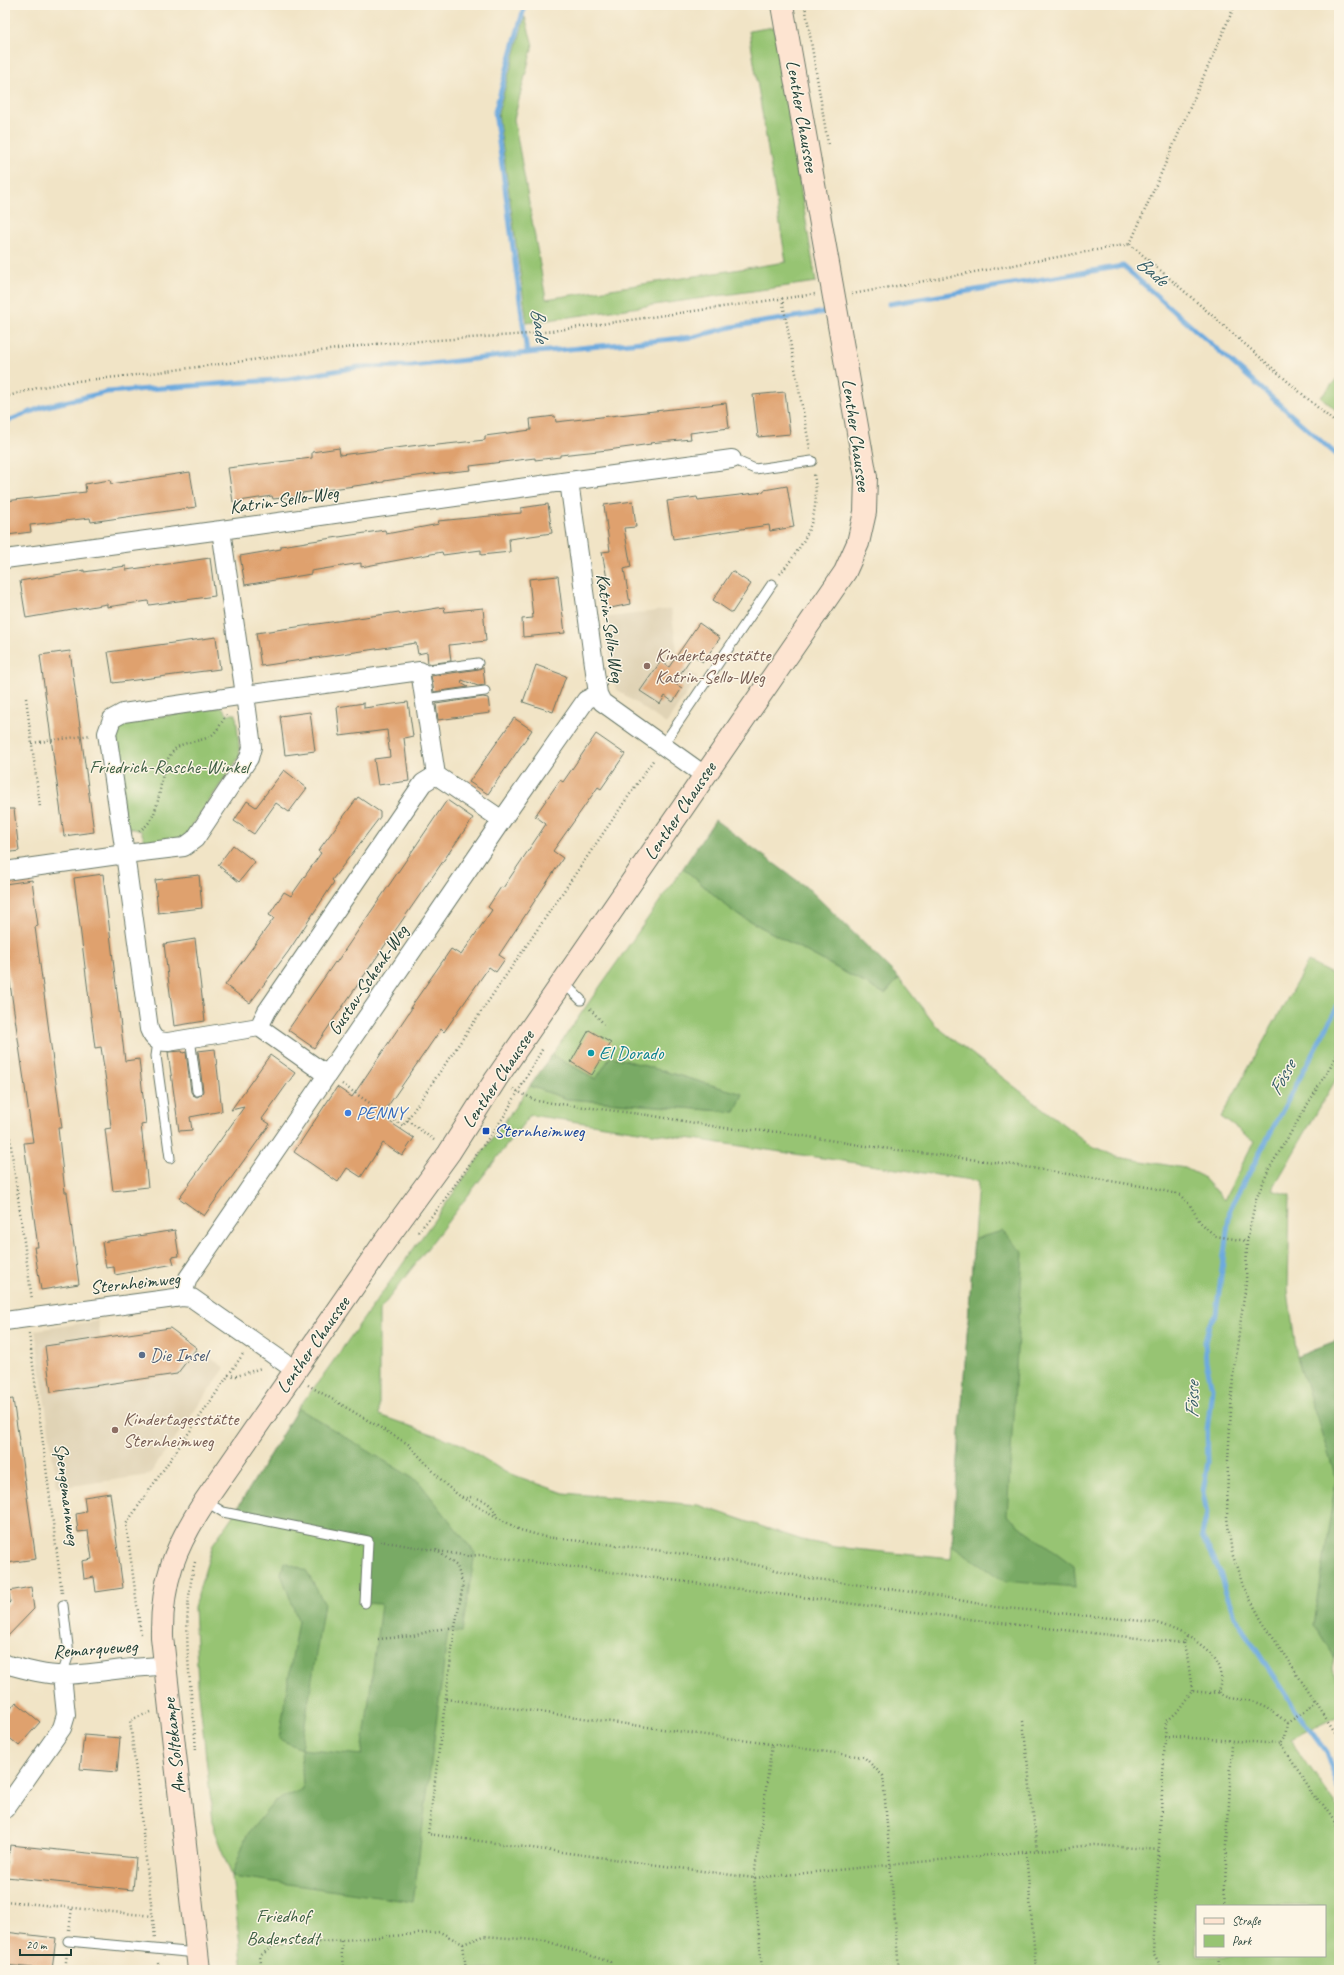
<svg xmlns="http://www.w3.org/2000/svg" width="1344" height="1975" font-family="Caveat,sans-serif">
<rect width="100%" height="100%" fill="#fcf5e5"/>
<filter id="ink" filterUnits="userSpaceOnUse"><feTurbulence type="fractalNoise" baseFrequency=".025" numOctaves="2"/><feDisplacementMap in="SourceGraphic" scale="8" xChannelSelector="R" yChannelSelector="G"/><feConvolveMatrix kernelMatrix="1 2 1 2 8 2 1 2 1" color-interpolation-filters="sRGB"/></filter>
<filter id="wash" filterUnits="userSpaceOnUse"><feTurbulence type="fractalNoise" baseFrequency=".012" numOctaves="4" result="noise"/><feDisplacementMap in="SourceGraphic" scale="16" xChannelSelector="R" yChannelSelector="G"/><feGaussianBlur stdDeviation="0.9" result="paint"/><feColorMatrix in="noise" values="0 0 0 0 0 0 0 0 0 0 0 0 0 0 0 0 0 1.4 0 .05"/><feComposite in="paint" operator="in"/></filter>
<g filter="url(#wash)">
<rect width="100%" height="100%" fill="#f1e4c6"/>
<path fill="#e0d3b5" d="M671,609L679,664L698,677L666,724L616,689L614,683L604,618Z
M98,1321L107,1383L177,1374L197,1348L225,1368L149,1475L57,1488L35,1330Z"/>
<path fill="#97c473" stroke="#5b8054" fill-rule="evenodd" d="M525,17L533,45L514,119L546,299L786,262L749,31L774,27L816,282L527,323L498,113Z
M1339,376V413L1321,397Z
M222,707L227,714H236L240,756L183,839L146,844L141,831L126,827L112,736L119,723Z
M683,868L735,913L885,994L899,978L936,1026L1090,1145L1117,1157L1185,1168L1203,1177L1224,1200L1254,1141L1221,1117L1308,962L1338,977L1339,976V1074L1272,1190L1290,1195L1288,1291L1297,1357L1338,1341L1339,1344V1636L1332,1668L1339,1687V1715L1290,1739L1339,1809V1970H243L232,1876L214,1831L198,1684L194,1607L213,1544L234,1514L298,1408L319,1381L530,1086L568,1099L735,1112L742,1094L596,1079L552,1055ZM530,1115L978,1181L951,1559L836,1547L802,1540L698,1505L564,1493L505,1472L461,1444L379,1415V1311ZM1197,1906H1325V1956H1197Z"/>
<path fill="#79aa65" stroke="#4c744c" d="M715,820L810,890L899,978L885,994L735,913L683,868Z
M552,1055L596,1079L611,1056L743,1094L735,1112L567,1099L530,1086Z
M1002,1231L1023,1253L1007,1516L1074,1566L1076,1587L1004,1581L952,1545L974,1239Z
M1338,1341L1339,1635L1334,1658L1314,1625L1336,1478L1297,1357Z
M298,1408L419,1482L475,1553L462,1632L448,1631L413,1902L232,1876L246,1836L275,1801L303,1789L301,1749L279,1739L298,1620L281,1574L284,1562L306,1570L324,1603L301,1749L362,1755L381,1604L365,1603L368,1541L234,1514Z"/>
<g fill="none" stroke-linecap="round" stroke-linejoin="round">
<path stroke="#6daade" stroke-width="5" d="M525,5L495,112L527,353L693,337L731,327L826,312
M889,304L1123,266L1339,457
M5,422L43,407L107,392L288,379L359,367L412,366L527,353
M1339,1004L1230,1209L1216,1314L1209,1325L1205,1341L1206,1362L1212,1388L1207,1431L1208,1462L1203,1492L1207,1513L1202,1535L1219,1570L1234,1616L1296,1711L1326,1752L1339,1789"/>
</g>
<g id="blocks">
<path fill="#dfa16e" d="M785,392L790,434L758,437L753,395Z
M726,403L729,428L690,433L691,439L650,443L651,444L608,450L560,455V457L535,460V458L470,466L471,470L431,474L384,481V482L302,493V496L273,499L272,496L233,502L228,468L312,458V452L339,448L340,455L427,444L428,446L485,440V436L531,430L530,419L555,416L556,422Z
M190,472L196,507L91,522L90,518L30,525L31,532L7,535L5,501L86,492L85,484L110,480L111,484Z
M787,486L794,527L770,531L769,525L673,539L667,501L697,497L698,500L764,492V490Z
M633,501L636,527L624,528L631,567L624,569L630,604L606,609L602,585L608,584L602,552L610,551L604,505Z
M548,504L552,533L509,539L510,552L481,555V550L443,555L442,552L361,567V563L311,571V574L245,585L240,556L281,549V546L306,542L385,530L386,534L439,524L438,521L521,513V508Z
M210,558L215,596L149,605L148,601L107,607V604L26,618L20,581L84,570V572L126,566V570Z
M732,571L751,584L732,613L713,600Z
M558,576L565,633L523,637L522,619L533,618L529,579Z
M444,607L445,612L483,608L486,641L449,645L451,661L428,664L427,652L418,654L416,643L261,666L256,633L399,612L400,614Z
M699,623L720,638L703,662L693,655L674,683L682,688L673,702L665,696L660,704L640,691L661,661L669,667Z
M216,637L220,669L113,683L108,652Z
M70,651L94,832L64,836L40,655Z
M536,665L566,676L553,712L523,702Z
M483,667L485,685L478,686L462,680L461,683L468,687L434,692L431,676L479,669Z
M483,697L488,698L490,713L438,720L436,704Z
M408,702L413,736L404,738L409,781L378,785L374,759L390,757L387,730L340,736L337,707L364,703V708Z
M310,712L315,751L285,755L280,716Z
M514,718L532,730L488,794L469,782Z
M596,734L625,754L601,789L598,787L553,851L563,858L499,955L505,959L496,972L489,967L444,1032L441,1029L381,1116L414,1138L402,1156L383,1143L361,1177L347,1168L338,1182L294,1152L337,1087L352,1097L412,1008H410L451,949L461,955L492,910L488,907L501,887L503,888L546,824L535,816L560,780L563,782Z
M284,770L307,788L289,812L276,803L254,834L234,821L247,801L256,807Z
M358,797L380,812V817L332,880L334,882L288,952L250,1003L225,985L274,918L269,915L284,892L291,896L321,853L318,851Z
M447,800L473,818L314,1048L288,1030L335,962L336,963Z
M5,809H14L19,851L5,853Z
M233,845L255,862L239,882L218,865Z
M103,874L125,1061L139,1059L146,1124L141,1125L148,1187L113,1191L105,1129L111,1128L108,1095L101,1047L95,1048L74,878Z
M199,875L202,908L158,913L155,880Z
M32,880L38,926L35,927L62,1128H58L65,1192H67L79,1284L41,1290L34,1247H38L24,1143L33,1142L5,949V884Z
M195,939L205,1021L174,1026L164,944Z
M589,1030L611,1043L592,1075L571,1062Z
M215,1049L222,1111L190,1117L192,1130L179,1131L168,1052L182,1051L183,1053L186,1052L191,1092L193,1095L197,1097L201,1095L203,1091L198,1051Z
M270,1055L295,1073L262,1119L270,1124L204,1216L179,1198L244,1107L231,1110Z
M175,1230L179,1256L172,1257L174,1264L115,1275L114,1267L106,1268L102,1242Z
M170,1328L197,1348L177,1374L51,1392L45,1346Z
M13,1399L36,1559L7,1563L5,1548V1400Z
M110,1493L123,1588L96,1592L94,1577L84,1579L82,1561L92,1559L88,1531L78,1532L76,1514L86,1512L84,1497Z
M31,1587L34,1609L5,1639V1607L10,1602L9,1591Z
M16,1702L40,1722L19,1746L5,1734V1716Z
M84,1735L120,1738L117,1772L80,1769Z
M10,1845L136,1858L133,1890L6,1877Z
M5,1932L56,1938L52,1970L5,1965Z"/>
</g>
</g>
<g filter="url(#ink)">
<use href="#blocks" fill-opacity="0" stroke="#687767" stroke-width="1"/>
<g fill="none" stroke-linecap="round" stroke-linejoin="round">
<defs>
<path id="lane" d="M732,459L755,469L812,461
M420,671L478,663
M424,699L485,691
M663,745L772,584
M563,982L581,1000
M190,1038L197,1091
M158,1042L156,1056L170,1158
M205,1501L223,1512L368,1541L365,1603
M62,1675L69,1654L63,1605
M68,1941L197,1953"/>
<path id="street" d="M569,481L732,459
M221,530L245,695L123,713L112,719L107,733L125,854L184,847L195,839L249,758L252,747L245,695L420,671L436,775L502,820
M5,559L221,530L569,481L598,694L602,702L704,775
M5,871L125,854L149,1029C153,1039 157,1042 168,1042L259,1027L327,1075
M259,1027L267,1011L423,783L436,775
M182,1297L188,1278L502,820L586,700L598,694
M5,1321L182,1297L192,1298L295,1370
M5,1664C24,1669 43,1675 63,1675C97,1674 130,1666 165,1666
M5,1809L62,1728L66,1715L62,1675"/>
<path id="secondary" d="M199,1970L162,1637C161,1581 175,1547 205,1501L385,1241L449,1153L496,1079L845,572L858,543L865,512L866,477L782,5"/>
</defs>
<use href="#lane" stroke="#687767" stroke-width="11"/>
<use href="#street" stroke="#687767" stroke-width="20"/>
<use href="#secondary" stroke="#687767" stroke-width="24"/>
<path stroke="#687767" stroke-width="2.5" stroke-dasharray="1 3" stroke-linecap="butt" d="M805,5L828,144
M1130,244L1339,426
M1130,244L1235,5
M852,294L1130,244
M782,298L810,449
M5,397L37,388L68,382L136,375L375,344L530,334L815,294
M780,574C806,542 821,517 814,474
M26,698L40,807
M32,743L91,735
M139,831C165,817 156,774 171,754C180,739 199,744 212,735C218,730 222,722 226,715
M590,1009L604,1024
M1339,1052L1269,1169L1256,1199L1247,1241L1246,1283L1233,1376L1228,1460L1227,1518L1232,1553L1243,1586L1262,1621L1339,1738
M342,1084L403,1126L407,1120
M513,1089L537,1101L648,1115L724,1128L779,1132L866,1146L1001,1163L1153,1188L1180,1195L1190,1205L1200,1222L1215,1236L1247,1241
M5,1102L32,1300
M434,1140L407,1120L654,759
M418,1232L437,1210L503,1118L543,1048
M29,1334L62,1593
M228,1375L237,1376L261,1368
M308,1385L408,1444L447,1486L461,1497L520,1530L545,1537L649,1549L757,1565L802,1577L933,1595L995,1607L1153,1622C1175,1628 1217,1647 1221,1673C1222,1680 1220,1685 1218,1692C1228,1701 1242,1698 1254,1702C1266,1705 1278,1715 1287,1723L1317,1704
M462,1497C478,1496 492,1501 497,1517
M380,1541L468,1556L480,1555L992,1622L1183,1643L1187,1637
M436,1550L457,1566L463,1585L455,1627L428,1834L754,1878L1094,1845L1159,1850
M195,1562C179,1628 192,1685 196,1752
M141,1634L126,1524L243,1354
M378,1639L413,1636L434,1630L455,1627
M1183,1643L1188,1661L1192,1691
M446,1699L864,1757L883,1776L899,1970
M151,1712L130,1720L155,1938
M1023,1721L1037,1851
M1287,1723L1285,1738L1281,1744L1339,1831
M1164,1736L1281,1744
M1026,1852L1036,1970
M5,1901L153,1916
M1224,1906L1232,1742
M69,1930L72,1908
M341,1941L343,1970
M463,1944L484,1936L546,1941L610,1962L611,1970
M158,1963L159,1970
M65,1970L67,1953
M262,1970L260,1956L273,1946L440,1932L463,1944L466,1970
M762,1970L754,1878L772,1744
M1160,1970V1965L1153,1952L1166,1722L1177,1712L1192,1691L1211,1693L1218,1692
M1220,1970L1221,1956"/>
<use href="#lane" stroke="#fff" stroke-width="9"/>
<use href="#street" stroke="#fff" stroke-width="18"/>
<use href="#secondary" stroke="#fde4d1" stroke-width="22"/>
</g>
</g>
<g fill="#8d6e63" stroke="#fcf5e5" stroke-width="1.5">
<circle cx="647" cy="666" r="4"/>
<circle cx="115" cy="1430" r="4"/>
</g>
<circle fill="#0f9aa8" stroke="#fcf5e5" stroke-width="1.5" cx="591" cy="1053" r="4"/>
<circle fill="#3f7fe0" stroke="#fcf5e5" stroke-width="1.5" cx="348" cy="1113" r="4"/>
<rect fill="#1a4fb4" stroke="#fcf5e5" stroke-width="1.5" x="482" y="1127" width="8" height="8" rx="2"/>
<circle fill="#5c6f8a" stroke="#fcf5e5" stroke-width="1.5" cx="142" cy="1355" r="4"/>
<g text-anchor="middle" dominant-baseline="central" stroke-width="3" stroke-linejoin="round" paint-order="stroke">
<g font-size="19" fill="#1f3d34" stroke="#fcf5e5">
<text transform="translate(802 116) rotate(80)">Lenther Chaussee</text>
<text transform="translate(856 435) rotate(82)">Lenther Chaussee</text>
<text transform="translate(284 500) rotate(-8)">Katrin-Sello-Weg</text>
<text transform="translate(610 628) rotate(82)">Katrin-Sello-Weg</text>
<text transform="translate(680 811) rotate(-56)">Lenther Chaussee</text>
<text transform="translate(368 980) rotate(-56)">Gustav-Schenk-Weg</text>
<text transform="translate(498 1079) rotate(-56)">Lenther Chaussee</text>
<text transform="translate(135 1283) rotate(-6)">Sternheimweg</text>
<text transform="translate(313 1345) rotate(-55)">Lenther Chaussee</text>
<text transform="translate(67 1494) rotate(83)">Spengemannweg</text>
<text transform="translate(95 1649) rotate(-4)">Remarqueweg</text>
<text transform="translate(174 1746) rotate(-96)">Am Soltekampe</text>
</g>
<g font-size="19" fill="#785e54" stroke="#fcf5e5" text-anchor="start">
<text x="655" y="655">Kindertagesstätte<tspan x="655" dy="22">Katrin-Sello-Weg</tspan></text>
<text x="123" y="1419">Kindertagesstätte<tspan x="123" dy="22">Sternheimweg</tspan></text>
</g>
<g font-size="19" fill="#3d5f44" stroke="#fcf5e5">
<text x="169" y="767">Friedrich-Rasche-Winkel</text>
<text x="283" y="1916">Friedhof<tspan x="283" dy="22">Badenstedt</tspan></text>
</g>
<g font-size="19" fill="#0d838f" stroke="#fcf5e5" text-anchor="start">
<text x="599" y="1053">El Dorado</text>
</g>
<g font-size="19" fill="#366cbe" stroke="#fcf5e5" text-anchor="start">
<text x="356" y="1113">PENNY</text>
</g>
<g font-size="19" fill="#164399" stroke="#fcf5e5" text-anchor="start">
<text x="494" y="1131">Sternheimweg</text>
</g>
<g font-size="19" fill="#4e5e75" stroke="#fcf5e5" text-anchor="start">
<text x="150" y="1355">Die Insel</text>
</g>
<g font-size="20" font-style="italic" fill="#365e67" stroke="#fcf5e5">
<text transform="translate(1152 271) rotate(40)">Bade</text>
<text transform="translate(540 325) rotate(82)">Bade</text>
<text transform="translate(1282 1078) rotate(-62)">Fösse</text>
<text transform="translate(1192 1400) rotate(-89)">Fösse</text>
</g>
</g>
<rect width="1344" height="1975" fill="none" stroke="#fcf5e5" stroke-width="20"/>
<rect x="1196" y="1905" width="130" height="52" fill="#fcf5e5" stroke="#a4ab9e"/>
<rect x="1204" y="1918" width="20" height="6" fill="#fde4d1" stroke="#a4ab9e"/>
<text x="1232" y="1925" font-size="12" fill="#1f3d34">Straße</text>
<rect x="1204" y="1935" width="20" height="12" fill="#97c473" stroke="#a4ab9e"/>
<text x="1232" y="1945" font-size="12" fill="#1f3d34">Park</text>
<path d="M20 1949v6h51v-6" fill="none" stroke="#1f3d34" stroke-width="2"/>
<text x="26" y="1949" font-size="12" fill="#1f3d34" stroke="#fcf5e5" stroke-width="3" paint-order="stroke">20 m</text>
</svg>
